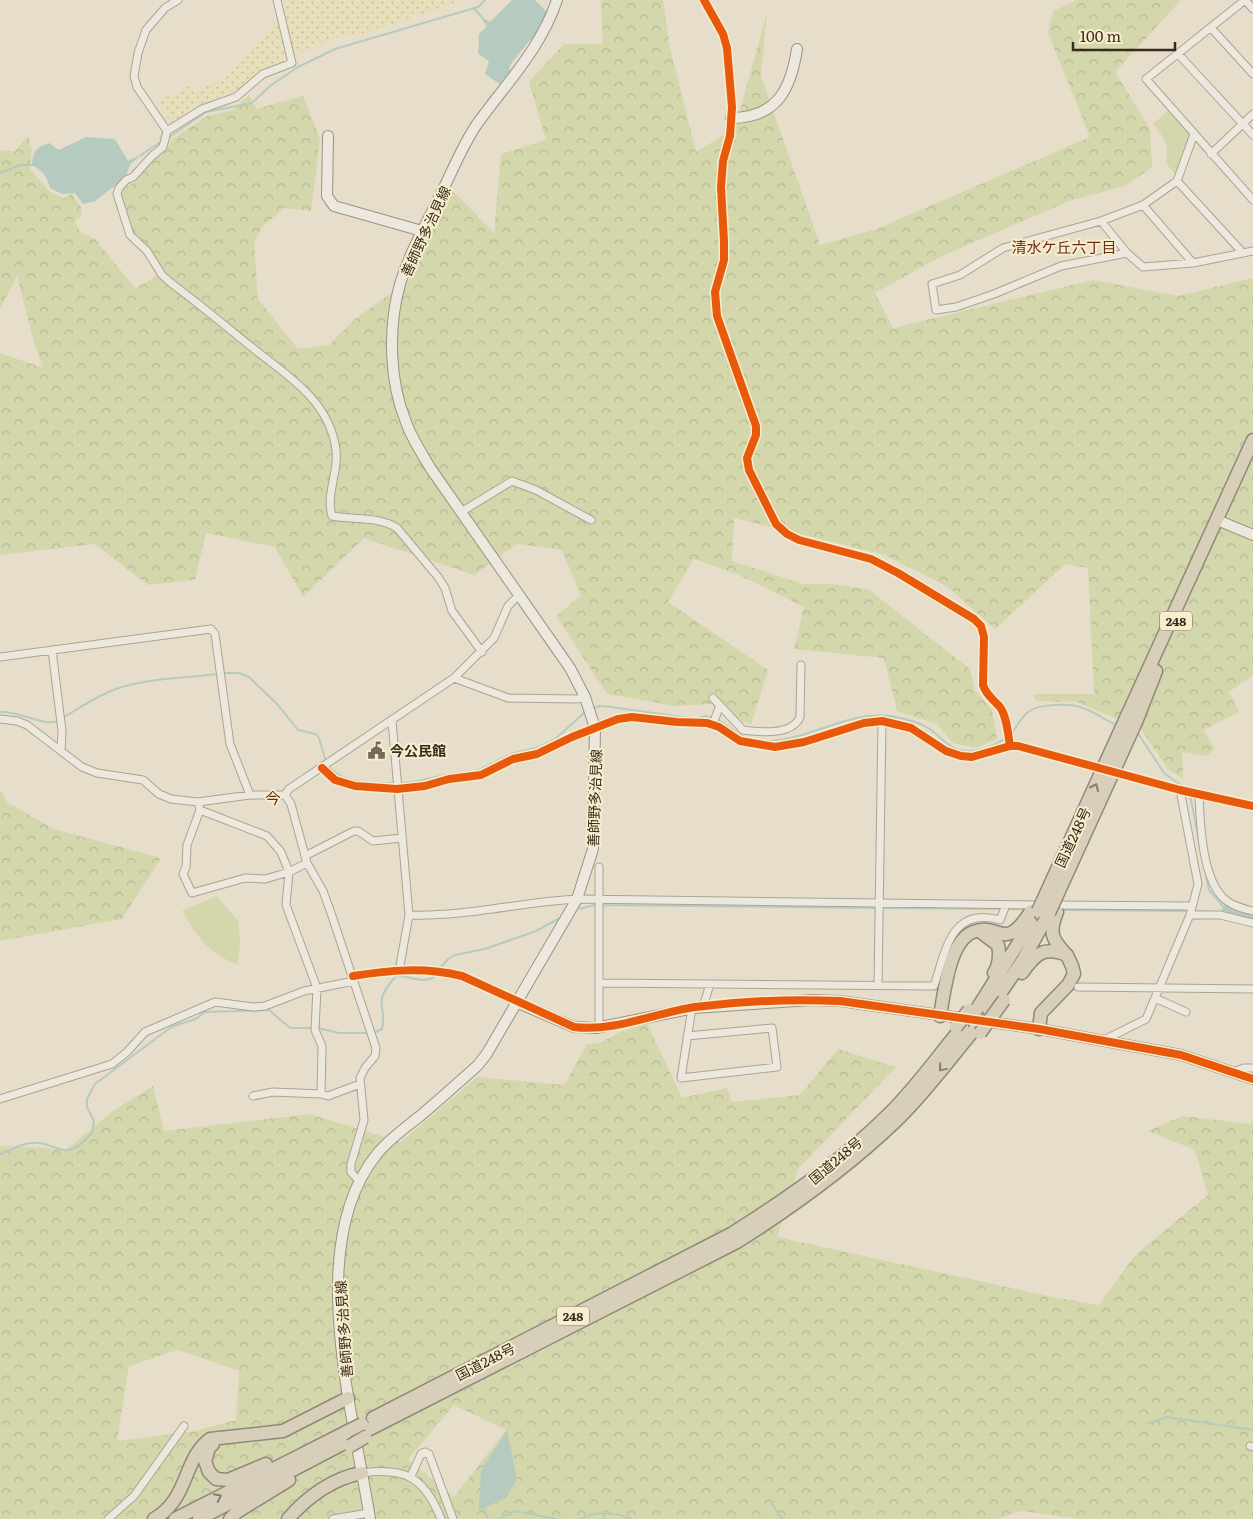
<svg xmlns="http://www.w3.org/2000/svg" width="1253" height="1519" font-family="Literata,'Noto Sans JP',serif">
<defs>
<pattern id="farmland-dots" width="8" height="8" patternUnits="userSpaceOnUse" patternTransform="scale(1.25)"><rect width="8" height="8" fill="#e7dfb9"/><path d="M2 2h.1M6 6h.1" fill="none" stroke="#c7c09e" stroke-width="1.8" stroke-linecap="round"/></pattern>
<pattern id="forest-crowns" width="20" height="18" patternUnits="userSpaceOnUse" patternTransform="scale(1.25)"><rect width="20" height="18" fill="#d4d6ab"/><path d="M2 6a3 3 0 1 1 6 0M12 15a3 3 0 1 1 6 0" fill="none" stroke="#b7b893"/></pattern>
</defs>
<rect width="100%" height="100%" fill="#e6deca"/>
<path fill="url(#farmland-dots)" d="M284,0H464L367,33L332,38L261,71L241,89L203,103L171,124L159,102L190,84L195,93L230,74L286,9Z"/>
<path fill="#d4d6ab" d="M1170,109L1191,135L1175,174L1166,163C1169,145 1164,137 1153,124Z
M217,896L238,921L240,942L238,965C207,952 199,939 182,911Z"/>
<path fill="url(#forest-crowns)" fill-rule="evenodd" d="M601,0H663L670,48L696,152L735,128L767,13L761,76L820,245L877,229L1090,137L1048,33L1053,11L1078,0H1181L1115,72L1150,129L1152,167L1125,186L1069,201L942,256L875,293L893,328L1093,280L1178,296L1253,278V675L1229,692L1239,712L1203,730L1215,749L1207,756L1182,752L1183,779L1168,769L1141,729L1077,702L1036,701L1033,694H1094L1088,568L1065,564L995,629L948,587L885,555L734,518L732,561L803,584H832L868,589L970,669L975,690L992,710L997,739L975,748L953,743L937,724L897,711L884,658L794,649L804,607L739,575L694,559L668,602L768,670L751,725L710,704L675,706L607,694L556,616L581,596L562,550L517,544L474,575L364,538L303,597L275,547L206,533L195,580L148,585L95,544L0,555V353L43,368L32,335L17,276L0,309V150L15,151L28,136L32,150L30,169L49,191L64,198L72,194L81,207V216L75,222L81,233L95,239L135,288L157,276L161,265C152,252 144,246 135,235C126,225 121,203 121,190L135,182L154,158L167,150L171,140L207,116L233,110L249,95L256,109L303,96L320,139L311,211L284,208L262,227L254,243L258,299L298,349L329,345L354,320L409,280L452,190L494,233L501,154L546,140L529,82L564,44H603Z
M0,790L7,802L54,829L161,858L122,919L0,941Z
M647,1023L682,1098L727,1088L732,1102L800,1095L838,1049L896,1067L798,1169L777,1237L1048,1296L1099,1305L1136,1254L1208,1195L1195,1150L1148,1131L1182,1116L1250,1124L1253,1120V1519H1080L1021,1511L996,1519H0V1146L67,1149L113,1111L153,1086L164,1131L309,1114L401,1142L477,1077L564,1085L587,1044L600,1043L620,1032ZM178,1350L239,1371L236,1420L195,1431L117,1441L129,1366ZM454,1405L506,1430L454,1497L408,1459Z"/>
<path fill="#b6cbbf" d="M512,0H535L547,12L533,41L530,40L510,65L509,75L501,85L485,74L489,61L478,54L479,34L487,26L483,21L485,19L490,22Z
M86,137L115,139L128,161L142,154L130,165L125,178L95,201L83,204L75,193L62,194L50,188C46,175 44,172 32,165C33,152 36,147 49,143L59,150Z
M507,1430L517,1479L506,1498L479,1510L481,1470Z"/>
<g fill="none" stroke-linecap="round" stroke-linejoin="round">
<path stroke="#b6cbbf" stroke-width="2" d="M474,8L485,21
M168,138L206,112L252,103L270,86L298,67L335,49L478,7L485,0
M141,155L162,141
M0,173L20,165H34
M223,673H239L249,677L278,705L298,730L316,734L319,738L326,762
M592,709L599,706L611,707L695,719L706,716L712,718
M0,712C18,710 44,727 58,721
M62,718C80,708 96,696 116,689C147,678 185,678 218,674
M717,719L745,738L754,740
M1135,733L1139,735L1164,773L1186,789
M1011,734C1017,727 1021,717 1028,712C1040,703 1072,703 1086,709C1096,713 1106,721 1117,725
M761,741C806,743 847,710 890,716C903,718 919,722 930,729C938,735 944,743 954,748C970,756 994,747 1007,737
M328,766C344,785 373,783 396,783
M401,783L413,782L450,774L477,771L511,754L539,747L554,740L585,712
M1190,795L1209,890L1227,911
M882,908L1003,909
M580,909L594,905L878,908
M1007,909H1025
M1062,910L1188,911
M1192,911L1215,912
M440,968L448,959L455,955L485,949L536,931L558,919
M318,1028L339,1033H370
M374,1033L382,1029C388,1002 370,1006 396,976C409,975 426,986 436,975
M0,1154C9,1152 17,1146 25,1144C57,1136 61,1169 92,1133L94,1121L87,1107V1099L95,1084L170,1028C182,1021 195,1023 204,1012L269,1010L290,1028H313
M1146,1424L1167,1417L1253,1430
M772,1504L782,1519
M484,1508L488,1519
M604,1514L605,1519
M498,1519L515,1511L556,1519
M580,1519C594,1511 616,1512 631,1519"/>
<path stroke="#b6cbbf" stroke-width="12" d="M1227,911L1253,918"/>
<defs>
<path id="street" d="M178,0L165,8L146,30L138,53L134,76L137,87L167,131L163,147L152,156L133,177L126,180L119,188L117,194L130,235L147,251L162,275L171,283C198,303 223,324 249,345C283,373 326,397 335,444C341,469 325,492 332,516C353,520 379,516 397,528L438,577L445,588L452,611L482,652
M704,0L723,34L727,48L732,107L730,136L723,161L721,187L724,242V260L715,292L717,316L756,426V435L747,458L749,470L776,524L787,534L799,540L871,559L898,573L974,619L981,626L984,637L983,685C986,695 993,699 1000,707C1007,717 1008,734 1010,746
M1245,0L1146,79L1253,200
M1245,0L1253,9
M1212,29L1253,74
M1179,55L1253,135
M167,131L202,109L236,97L263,74L292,63L277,0
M1211,154L1253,114
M1177,181L1243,253
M1143,205L1193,263
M1101,221L1127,253L1143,267L1193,263L1253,251
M1127,253L1061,266L994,294L956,307L936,310L932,284L960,275L1003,248L1101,221L1143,205L1177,181L1194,134
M461,512L512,481L536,490L591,520
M52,650L62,731L61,751
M0,657L211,629L215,634L230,744L250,795
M454,678L508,698L577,699L585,697
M713,698L743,730C759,732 792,736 800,717L801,665
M0,719L17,721L27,725L82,767L97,773L143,780L159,794L171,799L198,802L250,795H285
M392,721L409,915L399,971
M713,724L720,705
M322,768L335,780L355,786L397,789L425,786L449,779L481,775L513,759L537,754L572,737L618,719L632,717L677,722L707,723L719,727L740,741L775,747L804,742L864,723L882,721L911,728L946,751L961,756L972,757L1010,746H1018L1180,790L1253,806
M1199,794C1200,823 1202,883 1227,901C1235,907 1244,909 1253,911
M285,795L291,804L307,863L323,891L331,913L376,1048L375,1056L365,1068L360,1078L364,1120L351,1164V1172L359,1181
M285,795L289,789L454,678L494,638L508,606L518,596
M199,806L200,810L187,845L186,867L183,874L192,893L245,878L265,879L289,872L307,863
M200,810L267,836L281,852L289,872L286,905L317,988L315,1030L322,1046L321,1094L328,1096L360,1084
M305,856L354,831H358L373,841L402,838
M1050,905L1191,906
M409,915C466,917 521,902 577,899L1037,905
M1190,915H1220L1253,923
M353,976C387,971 426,965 460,976C479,982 498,994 516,1002
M599,983L934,986C946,950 951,906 1000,920L1006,905
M878,985L882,721
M1078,987L1253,989
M1155,998L1186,1012
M703,1007L710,984
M599,1028V867
M687,1036L772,1028L777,1067L681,1078L692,1008
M1102,1041L1146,1019L1190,915L1198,884L1180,790
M1233,1072L1244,1068H1253
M253,1096L273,1092L321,1094
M0,1099L112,1064L127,1052L145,1032L215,1002L253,1007L265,1006L304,991L354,981
M1250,1446L1253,1447
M362,1473C406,1467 425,1478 441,1519
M411,1476L421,1454L425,1452L429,1454L453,1519
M108,1519L134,1496L184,1426
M333,1519L369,1513"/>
<path id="secondary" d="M731,118C777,118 791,89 797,49
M328,136L327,196L334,206L422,231
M1217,520L1253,535
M516,1002L574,1027L596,1028L694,1008L811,1000L840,1001L1039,1029L1181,1055L1253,1079
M370,1519C354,1414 303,1245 377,1154C389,1139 405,1128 420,1116C439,1100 458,1083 477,1066L486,1055L577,899L593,849L595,728L585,697L570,668L431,469C422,454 412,439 406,422C389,381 388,327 400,284C409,254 425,226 439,198C451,174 462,146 477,124C506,84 541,48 557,0"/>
<path id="highway" d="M1126,718L1253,440
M1136,722L1156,671
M982,933L998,945C1000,955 999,965 994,973
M1022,973C1036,953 1044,946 1067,955
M989,1010L1023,960L1049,913
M975,1012L1031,923
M940,1016C944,994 949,941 973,932C1000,921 1003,955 1031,911
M1039,1029L1041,1013L1068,985L1074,974C1069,943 1042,948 1057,912
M373,1418L731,1234C788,1198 843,1160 891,1112C917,1086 939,1055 962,1027
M364,1432L737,1242C794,1206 848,1167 897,1120C925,1093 949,1060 974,1030
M213,1444L209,1448L205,1461L209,1472L216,1479L228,1480L266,1464
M154,1519C190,1498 182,1460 210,1439L283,1431L348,1398
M175,1519L348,1431
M199,1519L350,1440
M230,1519L237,1512L289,1480
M288,1519C307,1497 333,1478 362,1473"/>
</defs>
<use href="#street" stroke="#aba394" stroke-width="9"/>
<use href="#secondary" stroke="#9a9284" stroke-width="12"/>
<use href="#highway" stroke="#90887b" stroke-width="15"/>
<use href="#street" stroke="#ede8dd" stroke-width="7"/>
<use href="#secondary" stroke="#ede8dd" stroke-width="10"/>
<use href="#highway" stroke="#d8cfbb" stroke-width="12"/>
<defs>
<path id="highway-bridge" d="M1038,911L1126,718
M1049,913L1136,722
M956,1027L969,1010
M980,1033L1004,1000
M348,1431L362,1424
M350,1446L365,1437"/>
</defs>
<use href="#highway-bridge" stroke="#90887b" stroke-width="15" stroke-linecap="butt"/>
<use href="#highway-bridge" stroke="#d8cfbb" stroke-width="12"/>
<defs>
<path id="cycleway" d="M704,0L723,34L727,48L732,107L730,136L723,161L721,187L724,242V260L715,292L717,316L756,426V435L747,458L749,470L776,524L787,534L799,540L871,559L898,573L974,619L981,626L984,637L983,685C986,695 993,699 1000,707C1007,717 1008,734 1010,746
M322,768L335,780L355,786L397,789L425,786L449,779L481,775L513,759L537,754L572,737L618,719L632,717L677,722L707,723L719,727L740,741L775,747L804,742L864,723L882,721L911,728L946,751L961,756L972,757L1010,746H1018L1180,790L1253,806
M353,976C389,970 426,967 462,976L574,1027C615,1032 655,1013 695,1007C742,1001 792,999 840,1001L1039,1029L1181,1055L1253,1079"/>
</defs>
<use href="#cycleway" stroke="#f8eecf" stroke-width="11"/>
<use href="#cycleway" stroke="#e8590c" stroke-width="8"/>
</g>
<defs><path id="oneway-chevron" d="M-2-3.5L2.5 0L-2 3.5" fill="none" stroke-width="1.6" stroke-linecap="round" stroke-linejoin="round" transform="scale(1.25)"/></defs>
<g stroke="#887d6b">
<use href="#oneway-chevron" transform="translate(1095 787) rotate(-66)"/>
<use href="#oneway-chevron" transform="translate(942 1068) rotate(130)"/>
<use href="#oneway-chevron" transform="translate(218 1497) rotate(-27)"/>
</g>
<defs>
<symbol id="civic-bare" viewBox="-9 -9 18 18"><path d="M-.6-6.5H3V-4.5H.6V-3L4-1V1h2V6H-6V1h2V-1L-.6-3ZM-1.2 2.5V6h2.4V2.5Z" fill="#766a58" stroke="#f8eecf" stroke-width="2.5" paint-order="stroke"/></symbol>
</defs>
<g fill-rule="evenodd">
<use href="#civic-bare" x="364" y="738" width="25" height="25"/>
</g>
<g text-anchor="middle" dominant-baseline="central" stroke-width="4" stroke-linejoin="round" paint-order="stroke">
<g fill="#f8eecf" stroke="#726651" stroke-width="1">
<rect x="1160" y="611.5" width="32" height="19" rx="4"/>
<rect x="557" y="1306.5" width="32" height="19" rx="4"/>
</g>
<g font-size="12" font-weight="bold" fill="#392b1b">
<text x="1176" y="621">248</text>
<text x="573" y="1316">248</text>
</g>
<g font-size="14" fill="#392b1b" stroke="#f8eecf">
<text transform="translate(425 231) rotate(-65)">善師野多治見線</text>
<text transform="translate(594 798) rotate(-88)">善師野多治見線</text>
<text transform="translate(1072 837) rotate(-65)">国道248号</text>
<text transform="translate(835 1160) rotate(-40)">国道248号</text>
<text transform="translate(343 1329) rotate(-94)">善師野多治見線</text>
<text transform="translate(485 1361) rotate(-27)">国道248号</text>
</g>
<g font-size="14" font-weight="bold" fill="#392b1b" stroke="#f8eecf" text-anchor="start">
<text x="390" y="750">今公民館</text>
</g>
<g font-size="15" fill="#692c17" stroke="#f8eecf">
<text x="1064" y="246">清水ケ丘六丁目</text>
</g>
<g font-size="16" fill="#692c17" stroke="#f8eecf">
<text x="273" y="797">今</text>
</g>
</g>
<path d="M1073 42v8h102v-8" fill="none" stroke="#392b1b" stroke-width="2.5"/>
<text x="1080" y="42" font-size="15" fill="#392b1b" stroke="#f8eecf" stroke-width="4" paint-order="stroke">100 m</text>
</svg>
